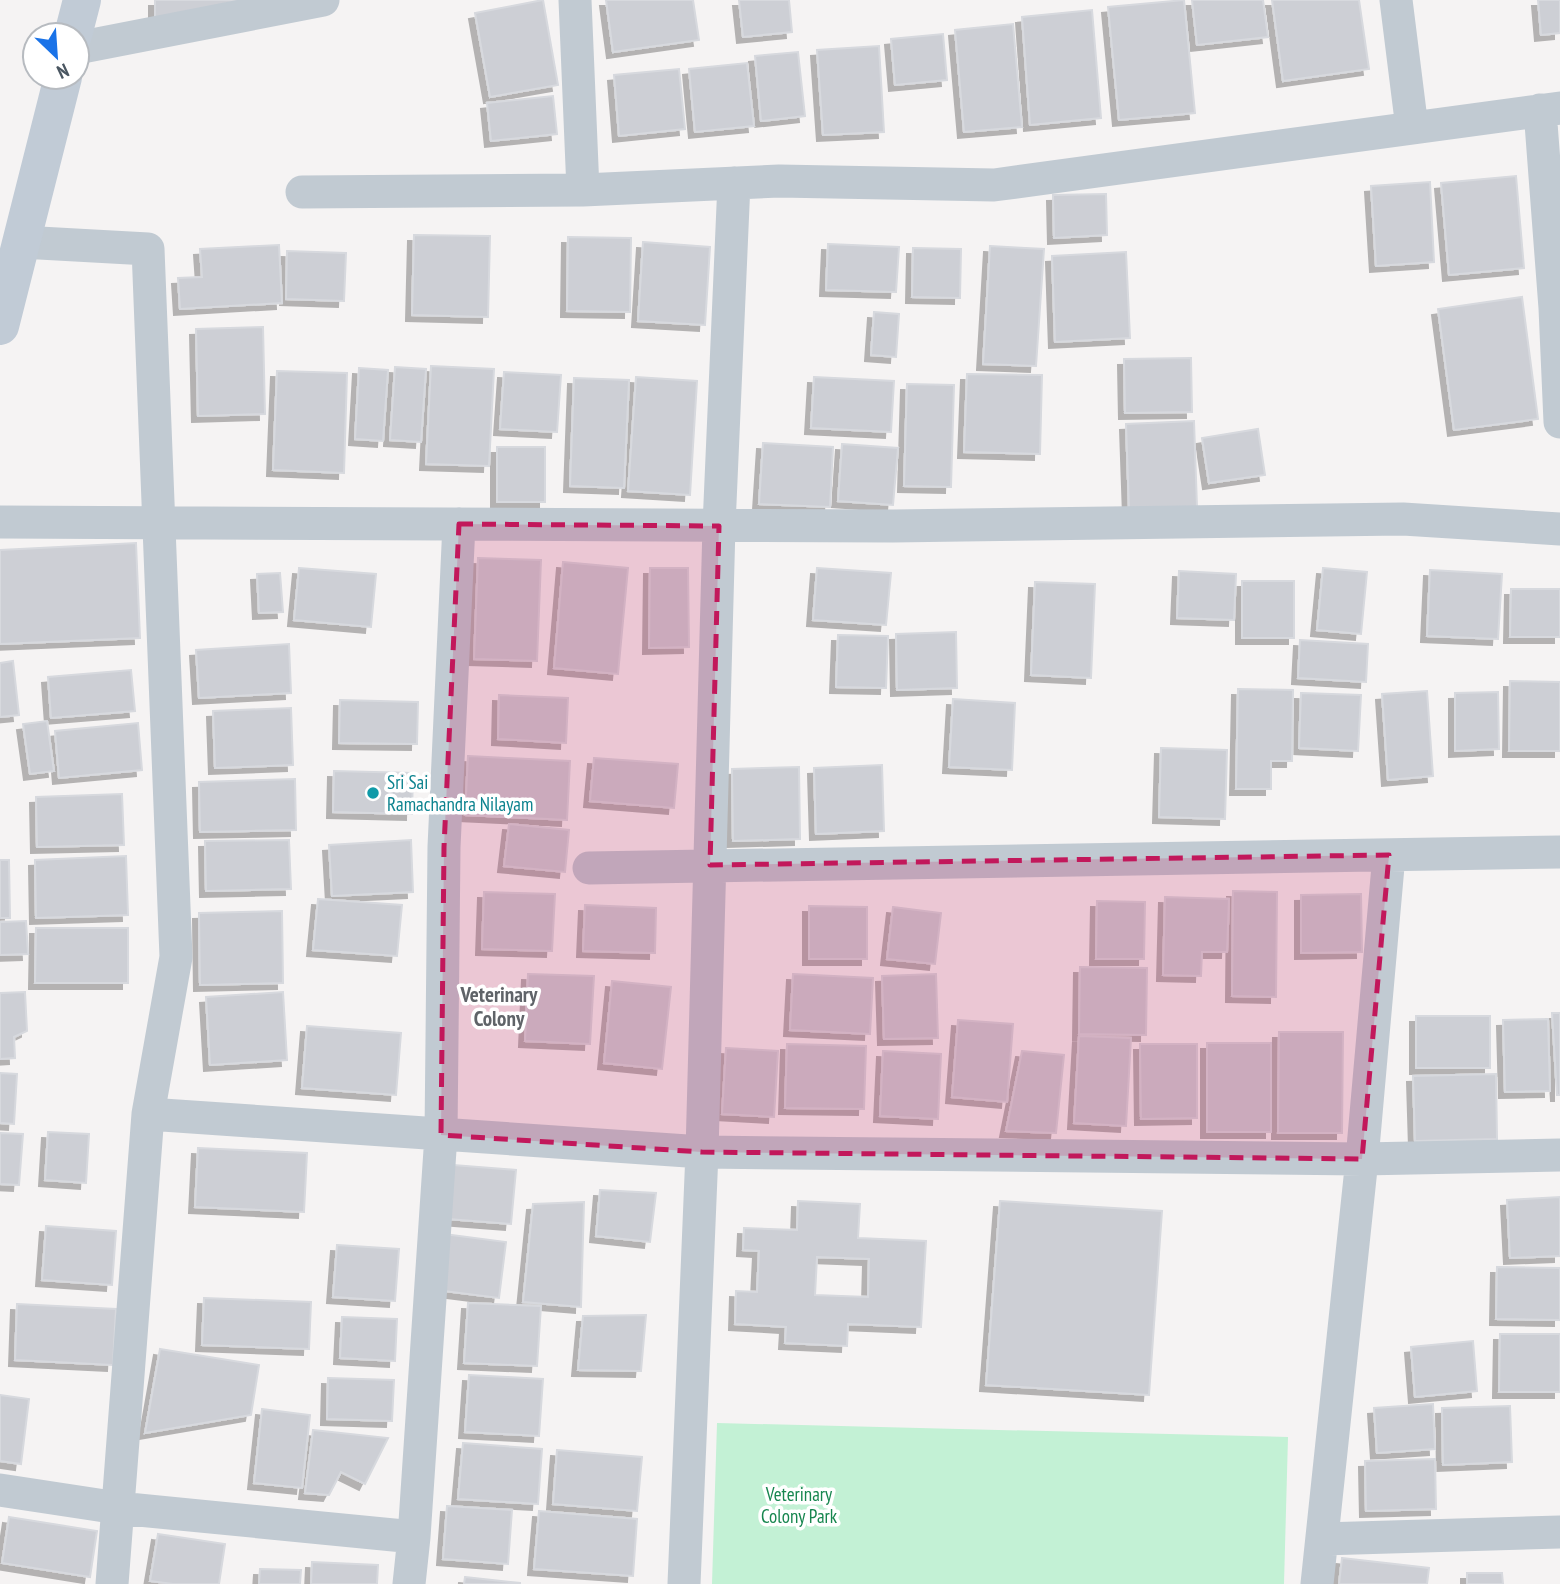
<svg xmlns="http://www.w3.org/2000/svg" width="1560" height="1584" font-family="'PT Sans Narrow',sans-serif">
<defs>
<filter id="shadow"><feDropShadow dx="-6" dy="6" stdDeviation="0" flood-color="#0004"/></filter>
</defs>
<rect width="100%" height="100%" fill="#f5f3f3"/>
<path fill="#c3f1d5" d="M717,1423L1288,1437L1284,1584H712Z"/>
<path fill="#cdcfd5" stroke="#d7d9de" stroke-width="2" fill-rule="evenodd" filter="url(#shadow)" d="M155,0H239L155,23Z
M543,0L558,85L490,97L475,13Z
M606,0H693L699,40L613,52Z
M739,0H789L792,32L743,37Z
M1184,0L1195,113L1119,120L1108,7Z
M1192,0H1263L1268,37L1197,45Z
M1272,0H1359L1369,69L1283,81Z
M1538,0H1560V33L1541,35Z
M1092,10L1101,118L1030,125L1022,17Z
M1013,24L1022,127L964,132L955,30Z
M943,34L947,80L895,85L891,39Z
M879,46L884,132L823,135L817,50Z
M798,52L805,116L761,121L755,56Z
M747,63L754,126L695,132L689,69Z
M679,69L685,129L619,136L614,75Z
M553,96L557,134L491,141L487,103Z
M1516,176L1524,268L1449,275L1441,183Z
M1430,182L1434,262L1376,266L1371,186Z
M1106,194L1107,235L1054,238L1053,195Z
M414,235L490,236L488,317L412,315Z
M568,237L631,238L630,312L567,311Z
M643,242L710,247L705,325L638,321Z
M828,244L899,247L896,292L826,290Z
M279,245L282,303L180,309L178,278L202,277L200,249Z
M990,246L1044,249L1036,366L983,364Z
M913,248L961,249L960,298L912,297Z
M287,251L346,253L344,301L286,299Z
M1126,252L1130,338L1055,342L1052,256Z
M1522,297L1538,419L1454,430L1438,309Z
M874,312L899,314L896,357L871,355Z
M263,327L265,414L198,416L196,329Z
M1191,358L1192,412L1125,413L1124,359Z
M431,366L494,369L489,466L426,464Z
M395,367L426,369L421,442L390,440Z
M359,368L388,370L383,441L355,439Z
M277,371L347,373L344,473L273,470Z
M504,372L561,375L557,432L500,429Z
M967,374L1042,375L1040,454L964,452Z
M636,377L697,381L690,495L628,491Z
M814,377L894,381L891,432L811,428Z
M574,378L629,380L624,488L570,486Z
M907,384L954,385L951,487L904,486Z
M1194,421L1197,507L1129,509L1126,424Z
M1258,429L1265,475L1209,483L1202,438Z
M763,443L833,447L830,507L759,504Z
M842,444L898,448L893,505L838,501Z
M497,447H545V502H497Z
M136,543L140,638L0,644V550Z
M478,558L541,560L537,661L474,659Z
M563,562L628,568L618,674L554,668Z
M299,568L376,574L371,627L294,620Z
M650,568H688L689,647L649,648Z
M817,568L891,573L886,625L813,620Z
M1323,568L1367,572L1361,634L1317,630Z
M1430,570L1502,574L1498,639L1427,636Z
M1179,571L1236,574L1234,620L1177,618Z
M280,573L283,612L259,613L257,574Z
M1242,581H1294V638H1242Z
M1035,582L1095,584L1091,678L1031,675Z
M1511,589H1560V637H1510Z
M956,632L957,688L897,690L896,634Z
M838,635L888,636L886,688L836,687Z
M1300,640L1368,644L1366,682L1298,678Z
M289,644L291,693L199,698L196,650Z
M13,661L19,715L0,717V663Z
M131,670L135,711L51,718L48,677Z
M1510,681L1560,682V751H1509Z
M1238,689L1293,690L1292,761H1271V789H1236Z
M1427,691L1433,776L1388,780L1382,694Z
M1498,692L1499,749L1455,751V693Z
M1301,693L1361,695L1358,751L1299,748Z
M499,695L568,698L566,743L498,739Z
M953,699L1015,703L1012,770L949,767Z
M340,700L418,702L417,744L339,743Z
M291,708L293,765L215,768L213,711Z
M47,721L54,771L30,774L23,724Z
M138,723L142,770L59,778L55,731Z
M1161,748L1227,750L1225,819L1159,817Z
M468,756L570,761L567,820L465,815Z
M594,758L678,764L674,808L590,801Z
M882,765L884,831L816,834L814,768Z
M799,767L800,839L733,841L732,769Z
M334,771L413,773L412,814L333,812Z
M295,779L296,830L200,832L199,782Z
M122,794L124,845L37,847L36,797Z
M509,824L569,830L565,872L504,866Z
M289,840L291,889L206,891L205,841Z
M411,840L413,892L332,896L329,845Z
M126,856L128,915L36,918L35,860Z
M0,860H9L10,918H0Z
M1233,891L1277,892L1276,997L1232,996Z
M484,892L555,894L552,951L482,949Z
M1361,894L1362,952L1301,953V895Z
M1165,897L1229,899L1227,952H1202L1201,976L1163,975Z
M318,899L402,905L397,956L313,950Z
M1097,901L1145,902L1144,959H1096Z
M585,905L656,908L655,953L583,951Z
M809,906L867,907V959H809Z
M893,907L941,913L935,964L887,959Z
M282,911L283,983L200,985L199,913Z
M26,921L28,954L0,955V922Z
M36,928H128V983H35Z
M1080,967L1147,968L1146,1035L1079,1034Z
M528,974L594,976L590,1044L525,1041Z
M793,974L873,978L870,1034L790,1030Z
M936,974L938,1038L884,1039L882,976Z
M612,981L671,987L662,1069L604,1063Z
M25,992L27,1031L14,1037L15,1058L0,1059V993Z
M283,992L287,1060L210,1065L206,997Z
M1552,1013H1560V1095H1557Z
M1416,1016H1490V1068H1416Z
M1548,1019L1550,1091L1505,1092L1503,1020Z
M958,1020L1013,1024L1007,1102L952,1097Z
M307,1026L401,1033L396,1095L302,1088Z
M1279,1032H1343L1342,1133H1278Z
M1079,1036L1131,1038L1126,1126L1074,1123Z
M1207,1043H1271V1132H1207Z
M787,1044L866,1046L864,1109L785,1108Z
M1140,1044H1197V1118L1141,1119Z
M726,1048L778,1051L774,1117L722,1114Z
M883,1051L941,1054L938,1119L880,1116Z
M1022,1051L1064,1055L1056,1133L1006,1131Z
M0,1073L17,1074L14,1124L0,1123Z
M1496,1074L1497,1139L1415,1141L1413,1076Z
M48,1132L89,1134L86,1183L45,1180Z
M0,1133L23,1134L19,1185L0,1184Z
M198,1148L307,1153L304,1212L195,1207Z
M453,1165L516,1170L511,1224L448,1219Z
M600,1190L656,1193L650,1242L596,1236Z
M1560,1197V1256L1510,1258L1507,1200Z
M798,1201L860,1204L858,1238L926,1241L921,1327L848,1324L847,1346L785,1343L786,1327L735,1324L736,1291L757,1292L759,1251L743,1250L744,1228L797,1230ZM817,1257L869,1259L868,1297L815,1295Z
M1000,1201L1162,1211L1149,1395L986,1385Z
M584,1202L581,1307L523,1302L533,1204Z
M46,1226L116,1231L112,1285L42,1280Z
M444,1234L506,1242L499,1298L436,1290Z
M337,1245L399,1249L395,1301L333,1297Z
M1497,1267L1560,1268V1320L1496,1319Z
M204,1298L311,1302L309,1349L202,1345Z
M468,1303L541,1306L537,1366L464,1363Z
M17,1304L116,1309L113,1365L15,1360Z
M646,1315L641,1371L578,1370L583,1316Z
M342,1317L397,1319L395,1361L340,1358Z
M1500,1334H1560V1392H1499Z
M1473,1341L1477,1391L1415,1397L1411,1347Z
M160,1349L259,1365L251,1415L145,1433Z
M469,1375L543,1379L539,1436L465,1432Z
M328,1378L394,1380L392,1421L327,1419Z
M0,1395L29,1399L21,1464L0,1461Z
M1433,1404L1435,1449L1377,1453L1374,1408Z
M1510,1406L1512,1462L1443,1465L1442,1408Z
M262,1409L310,1415L302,1488L254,1483Z
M313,1430L388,1438L365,1484L341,1472L329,1495L305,1493Z
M463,1443L542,1449L538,1504L458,1499Z
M557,1450L642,1457L637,1511L553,1504Z
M1435,1459L1436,1509L1366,1511L1365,1461Z
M447,1506L512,1510L508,1564L443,1559Z
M539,1511L637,1519L633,1576L534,1569Z
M9,1517L97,1531L90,1577L2,1563Z
M158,1534L225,1544L219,1584H173L150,1581Z
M1342,1558L1429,1568L1427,1584H1339Z
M312,1562L378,1565L377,1584H311Z
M260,1569L301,1570L300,1584H259Z
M1467,1573H1502L1503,1584H1467Z
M465,1577L520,1583V1584H464Z"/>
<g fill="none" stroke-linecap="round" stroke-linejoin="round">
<path stroke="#c1cad2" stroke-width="33" d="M575,0L583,190
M1396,0L1412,128
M77,48L323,0
M1540,110L1555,308L1560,422
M302,192L583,190L779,181L994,185L1560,108
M21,242L148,249L176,957L148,1114L112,1584
M0,522L893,526L1403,519L1560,529
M589,868L1560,852
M148,1114L702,1152L1362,1159L1560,1155
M0,1490L118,1508L414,1537
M1322,1539L1560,1532
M409,1584L414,1537L441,1135L444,847L459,524
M684,1584L702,1152L719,526L734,183
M1317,1584L1362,1159L1389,855"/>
<path stroke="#c1cbd6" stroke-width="38" d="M73,35L82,0
M0,326L63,77"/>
</g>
<path fill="#c2185b" fill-opacity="0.2" stroke="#c2185b" stroke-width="5" stroke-dasharray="14 9" stroke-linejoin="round" d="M459,524L719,526L710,865L1389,855L1362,1159L702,1152L441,1135L444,847Z"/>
<circle fill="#0f9aa8" stroke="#fff" stroke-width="2.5" cx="373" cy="793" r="7"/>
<g text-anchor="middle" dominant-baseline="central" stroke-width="7" stroke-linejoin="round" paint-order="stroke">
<g font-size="19" fill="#0d838f" stroke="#fff" text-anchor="start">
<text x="387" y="782">Sri Sai<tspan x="387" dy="22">Ramachandra Nilayam</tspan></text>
</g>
<g font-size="19" fill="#17864f" stroke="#fff">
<text x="799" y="1494">Veterinary<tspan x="799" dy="22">Colony Park</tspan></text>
</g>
<g font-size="21" font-weight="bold" fill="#5f6368" stroke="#fff">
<text x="499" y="994">Veterinary<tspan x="499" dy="24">Colony</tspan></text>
</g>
</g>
<g transform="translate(56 56) rotate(155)"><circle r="33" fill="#ffffff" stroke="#b7bbc0" stroke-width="2"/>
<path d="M0-5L12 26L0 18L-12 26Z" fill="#1a73e8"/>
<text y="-10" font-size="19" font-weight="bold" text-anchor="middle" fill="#4a5661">N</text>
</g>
</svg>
